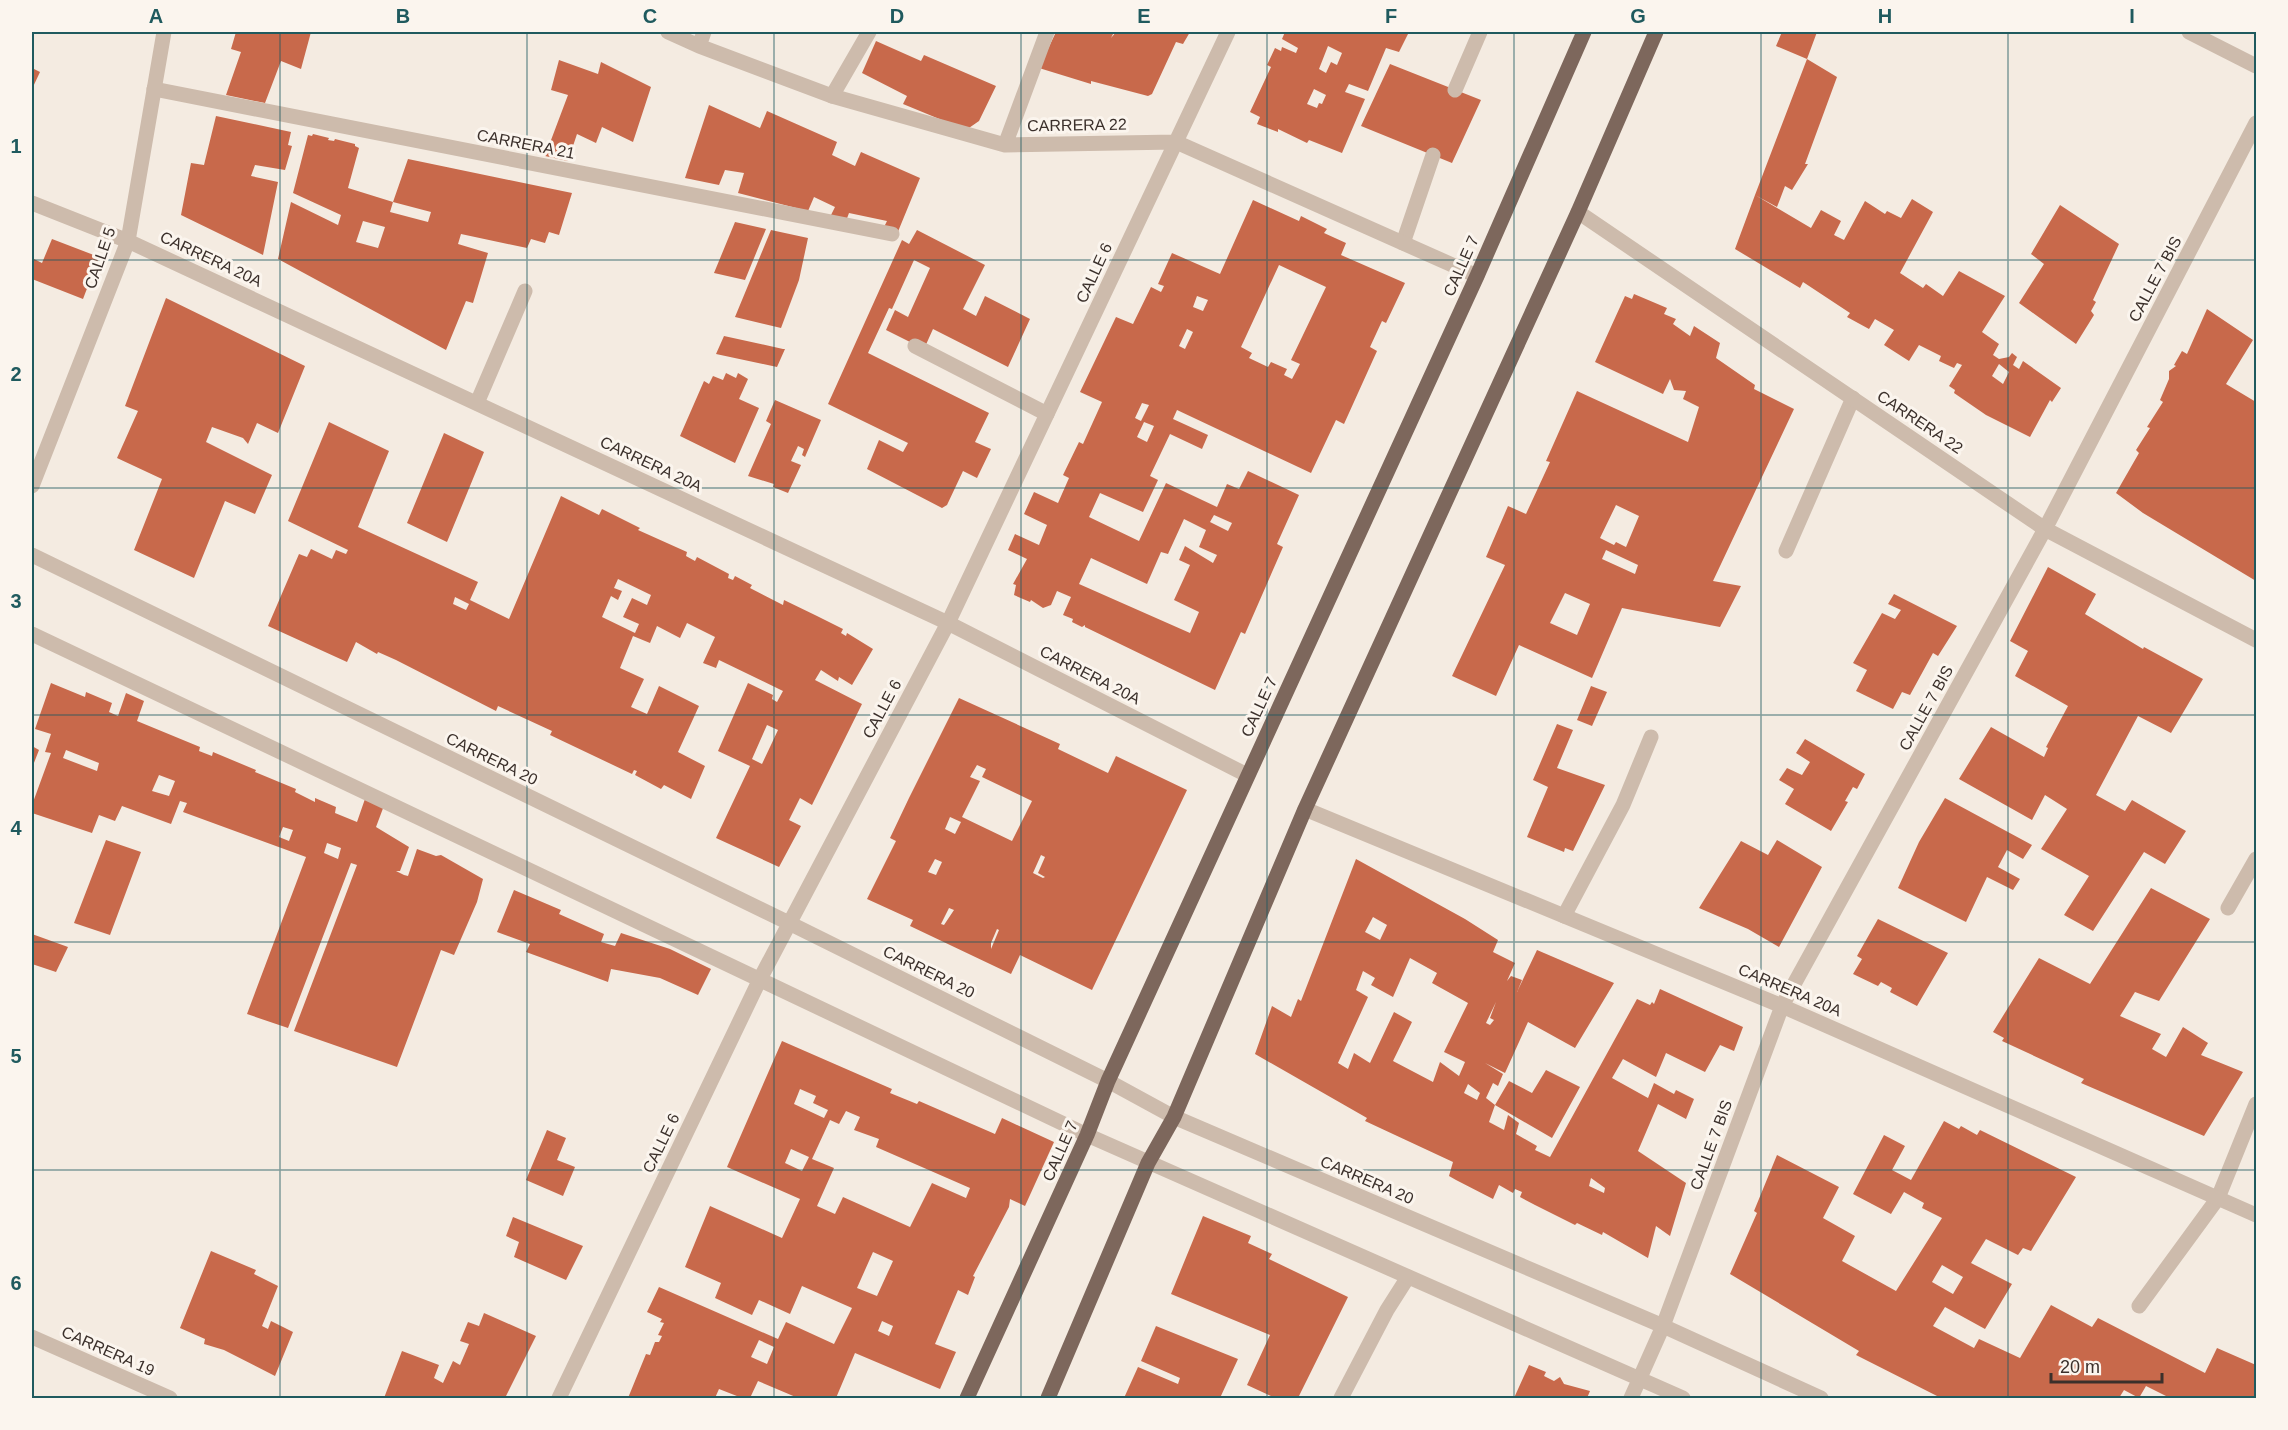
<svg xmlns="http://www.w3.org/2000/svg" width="2288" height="1430" font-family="Helvetica,sans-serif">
<rect width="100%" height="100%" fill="#f4ebe1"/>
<path fill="#c8694b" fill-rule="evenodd" d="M236,32H311L301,69L281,61L265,103L226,95L241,52L231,49Z
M1056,32H1114L1111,38L1116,32H1190L1183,44L1176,42L1152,94L1148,96L1091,81V84L1039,68Z
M1285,32H1409L1399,52L1386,48L1368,91L1349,84L1345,92L1365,99L1342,153L1309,140L1307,143L1278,129V132L1257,124L1260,117L1250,112L1271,67L1267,65L1275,48L1281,51L1282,47L1296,53L1298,48L1282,39ZM1328,46L1342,53L1337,65L1331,62L1326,73L1319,69ZM1314,89L1326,95L1322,104L1319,103L1317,108L1307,104Z
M1782,32H1817L1807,59L1776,46Z
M876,41L921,61L924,55L996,86L979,121L966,130L903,104L907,96L862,73Z
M1807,59L1837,77L1805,164H1808L1792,190L1785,186L1777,207L1755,195Z
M559,60L598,74L601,62L651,87L633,142L602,127L596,143L577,134L568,161L545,156L568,95L551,90Z
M1390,64L1481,100L1452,163L1361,126Z
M32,68L40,72L32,89Z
M709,105L760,128L767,111L837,142L832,155L855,166L861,152L920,178L897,234L882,231L887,221L849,213L846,221L830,217L835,207L814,197L808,211L738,193L744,173L725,170L719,185L685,178Z
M216,116L291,132L288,145L292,146L285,170L255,165L251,176L278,182L263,255L181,215L191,163L204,165Z
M313,134L329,138L328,140L334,141L335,139L355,144V146L359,148L348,188L393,202L390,212L428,222L431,212L393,202L408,159L572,193L559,235L549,232L545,243L531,239L527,248L461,234L458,244L488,253L473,303L466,301L446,350L278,259L291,202L338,225L341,215L293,193L308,135L312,136ZM363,221L385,227L378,248L356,242Z
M1755,195L1811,228L1821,210L1841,221L1834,235L1844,240L1865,201L1885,214L1887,211L1901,218L1912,199L1933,212L1900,273L1923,288L1926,284L1943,296L1959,271L2005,296L1982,332L1999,344L1993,355L1999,359L2009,357L2012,353L2017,357L2013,365L2019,369L2023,361L2061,388L2052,402L2050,400L2030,437L1986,415L1954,393L1955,390L1949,386L1962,365L1957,363L1954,368L1939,361L1941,356L1919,345L1909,361L1884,345L1894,330L1875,319L1869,329L1847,317L1850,313L1803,282L1800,288L1735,249ZM1999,364L2009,372L2003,384L1992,376Z
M1253,200L1299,221L1301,216L1327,229L1324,233L1346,243L1341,255L1405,283L1386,323L1382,321L1370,347L1377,351L1344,424L1336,420L1311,473L1177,410L1173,419L1208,435L1202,449L1170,434L1150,476L1158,480L1143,512L1100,493L1089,517L1139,541L1166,483L1217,507L1227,484L1239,489L1248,471L1299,495L1277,544L1283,547L1245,634L1241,632L1215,690L1085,627V625L1082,627L1072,622L1073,619L1063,615L1071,597L1057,591L1051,605L1043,608L1031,600L1030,602L1014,595L1016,585L1013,584L1027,559L1008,550L1015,534L1039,545L1047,525L1024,514L1034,492L1058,503L1069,478L1063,475L1079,442L1083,444L1102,402L1080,392L1116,317L1133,324L1151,287L1161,292L1164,286L1158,284L1172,253L1220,274ZM1279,265L1326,287L1291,360L1300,364L1292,379L1284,375L1287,369L1271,362L1268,367L1249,358L1252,353L1241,347ZM1197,296L1208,300L1203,311L1193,307ZM1187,329L1193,332L1185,349L1179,346ZM1142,403L1149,405L1141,421L1135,418ZM1144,422L1154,426L1147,442L1137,437ZM1214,515L1232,523L1228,531L1210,522ZM1184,519L1206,530L1199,547L1217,555L1213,563L1185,546L1179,560L1190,565L1174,600L1199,612L1190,633L1079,584L1091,558L1147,584L1161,552L1168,554Z
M2060,205L2119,244L2093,300L2096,302L2091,311L2094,315L2076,344L2019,303L2044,264L2031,254Z
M735,222L766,229L745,280L714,273Z
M771,230L808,238L799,280L781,328L735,317Z
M917,230L985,265L963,309L976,316L985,296L1030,319L1008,367L933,329L924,349L886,330L895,310L908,317L930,268L914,260L892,309L889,308L868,353L989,413L975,442L991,449L977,478L963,471L947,505L942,508L867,469L879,440L903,452L908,443L828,404L902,240L909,244Z
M52,239L99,257L83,299L32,279V258L42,263Z
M1634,294L1667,308L1664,314L1676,319L1673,324L1690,336L1694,326L1720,343L1716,358L1755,385L1754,389L1794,409L1713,581L1741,586L1720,627L1622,608L1592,678L1519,645L1496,696L1452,676L1505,565L1486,557L1508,506L1526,514L1550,462L1546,461L1577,391L1688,442L1699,407L1683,399L1686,391L1674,390L1670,379L1663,394L1595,362L1625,296L1632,299ZM1616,505L1639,516L1626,547L1616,542L1614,545L1600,538ZM1606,550L1638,565L1635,574L1602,559ZM1565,593L1590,604L1577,635L1550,623Z
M166,298L305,366L278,433L257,423L248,444L243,438L212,427L206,442L272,475L255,514L225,501L194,578L134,550L162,479L117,458L138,411L125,406Z
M2207,309L2253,340L2226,384L2256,402V581L2143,513L2116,493L2139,453L2136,450L2150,428L2147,427L2163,402L2160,400L2169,379V371L2176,366L2174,365L2182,351L2187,354Z
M724,336L783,349H785L777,367L716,354Z
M726,373L736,378L738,373L748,379L739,399L759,408L735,463L680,436L704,381L709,384L713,376L723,380Z
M775,400L821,420L805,457L802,455L804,449L798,446L791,461L801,465L788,493L773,487L774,484L748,476L771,424L766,421Z
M329,422L389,451L358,527L478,582L470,600L509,619L561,496L599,515L602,509L640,528L638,530L687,552L686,556L695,561L697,557L729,574L728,578L733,580L735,576L752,585L750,588L783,605L784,600L817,616L843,629L841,633L846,636L847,633L873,649L852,685L839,677L838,681L821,670L815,680L862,704L812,805L800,798L789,820L801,826L779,867L716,838L750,766L718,751L748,683L773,695L772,699L777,702L783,691L719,660L716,668L703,663L715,637L687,623L680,638L657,626L650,643L633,636L620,668L644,679L631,707L647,714L659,686L699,706L678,752L705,766L691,799L664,785L661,789L635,775L637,771L634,770L632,774L550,735L552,731L498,706L496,711L396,660L378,652L377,654L356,642L347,662L268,626L299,554L307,557L311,549L332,559L336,550L346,554L348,550L288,521ZM618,579L651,595L647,605L632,598L623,617L639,624L635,633L602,617L611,596L618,600L622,591L614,588ZM455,597L469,604L466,610L453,604ZM767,725L778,730L762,764L752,759Z
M444,433L484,452L447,542L407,523Z
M2048,567L2096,594L2085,614L2143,649L2144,647L2203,679L2171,733L2138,716L2096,795L2125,811L2132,800L2186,831L2165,864L2144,852L2093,931L2064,915L2089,876L2041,849L2067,809L2045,795L2032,820L1959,779L1991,727L2044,757L2048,748L2046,747L2068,706L2015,676L2028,651L2010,641Z
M1894,594L1957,626L1938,656L1933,653L1910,695L1902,692L1893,709L1856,691L1867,670L1853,663L1882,613L1895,619L1901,610L1888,604Z
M51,683L85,697L86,692L112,703L109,712L118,716L126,693L144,701L137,721L200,747L199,751L212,756L213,752L256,770L255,772L296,789L295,792L315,802V798L336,807L335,813L357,822L366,796L385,803L376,827L409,847L400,871H396L404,875L408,876L417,849L436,856L441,855L483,879L477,902L454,955L441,950L397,1067L294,1031L357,865L351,863L288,1028L247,1014L306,857L183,812L187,803L180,801L171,824L122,806L115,821L99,815L92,833L32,813V805L51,753L45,752L51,734L35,729ZM66,750L99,763L97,771L63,758ZM159,775L175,781L169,796L152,791ZM283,827L293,830L289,841L279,837ZM327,843L341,848L338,859L324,853Z
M1591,686L1607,692L1592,726L1577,720Z
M959,698L1060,744L1058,749L1108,773L1116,756L1187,790L1092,990L1020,955L1011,974L910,926L913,920L867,899L896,841L890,838L909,798ZM977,765L986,769L982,777L1032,801L1012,841L962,817L980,781L970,777ZM950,817L961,822L955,834L945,829ZM1041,855L1045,857L1038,873L1045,877L1043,878L1033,873ZM935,859L942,862L936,875L928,872ZM949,908L954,910L944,925L941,924ZM997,929L999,930L991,949V943Z
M1557,724L1573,730L1557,768L1605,785L1573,851L1565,848L1564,852L1527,837L1548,787L1533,780Z
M1805,739L1865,774L1857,789L1853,787L1845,801L1848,802L1831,831L1785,804L1794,789L1779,780L1787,768L1802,775L1810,762L1796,753Z
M32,746L39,750L32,768Z
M1945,798L2032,845L2023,859L2007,850L1998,867L2020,879L2013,890L1987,877L1966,922L1898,888L1919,842Z
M106,840L141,852L110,935L74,923Z
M1777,840L1822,867L1779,947L1748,929L1699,908L1741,841L1768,855Z
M1356,859L1465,919L1498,940L1493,952L1515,963L1507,981L1511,976L1522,980L1517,992L1537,950L1614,983L1575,1048L1528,1022L1505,1073L1485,1063L1503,1074L1498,1086L1493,1083L1486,1098L1495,1105L1489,1122L1504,1130L1508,1115L1519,1123L1516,1134L1537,1146L1535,1150L1550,1157L1637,999L1650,1005L1652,1002L1654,1004L1660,989L1743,1027L1734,1051L1720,1045L1705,1072L1666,1053L1656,1077L1623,1059L1612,1078L1648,1098L1654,1083L1674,1094L1676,1090L1694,1099L1686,1119L1658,1104L1638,1151L1686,1183L1670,1236L1656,1226L1648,1258L1603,1232L1602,1235L1577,1223L1575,1225L1535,1205L1520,1197L1522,1192L1515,1189L1513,1193L1499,1185L1493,1199L1456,1180L1449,1176L1453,1162L1365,1121L1367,1118L1255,1054L1272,1006L1291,1017L1298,999L1301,1001ZM1373,917L1387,925L1380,940L1365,932ZM1410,958L1437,973L1432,983L1468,1003L1444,1052L1465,1062L1459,1076L1440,1062L1433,1082L1393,1061L1412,1022L1394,1012L1370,1063L1354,1053L1348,1069L1338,1063L1368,997L1356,990L1363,971L1375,978L1371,985L1393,997ZM1496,1002L1490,1018L1494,1020L1490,1025L1486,1023ZM1468,1084L1480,1093L1477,1100L1464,1093ZM1591,1178L1605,1188L1604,1193L1589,1186Z
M2151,888L2210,919L2159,1001L2135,992L2120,1016L2161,1034L2152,1049L2166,1057L2183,1027L2208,1043L2201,1055L2243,1072L2204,1136L2081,1083L2084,1079L2002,1041L2004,1038L1993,1032L2039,958L2090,984Z
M514,890L561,910L559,914L604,934L601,942L615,946L621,933L670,949L711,969L698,995L660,978L611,969L608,982L526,952L530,944L497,932Z
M1878,919L1948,953L1917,1006L1890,992L1892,988L1881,982L1878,986L1853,974L1862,959L1857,956Z
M32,934L68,947L56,972L32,964Z
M782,1041L892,1089L890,1093L917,1104L919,1101L995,1134L1002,1118L1054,1142L1025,1206L1010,1199L1009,1207L973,1276L975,1277L968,1295L958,1290L935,1344L956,1352L940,1389L855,1353L836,1398H798L758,1381L750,1398H742L719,1389L715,1398H628L646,1354L650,1355L655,1342H659L662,1336L658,1335L664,1323L660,1322L662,1319L647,1312L659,1287L778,1339L786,1322L834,1344L852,1308L802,1286L790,1314L759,1300L752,1315L715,1298L721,1283L685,1267L710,1206L782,1238L800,1199L727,1167ZM800,1089L816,1096L813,1103L828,1110L824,1118L794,1104ZM846,1111L860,1117L854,1130L879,1139L876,1147L970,1188L966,1198L932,1183L910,1227L843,1197L835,1214L817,1206L834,1168L812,1159L830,1120L839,1124ZM791,1149L809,1157L802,1171L785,1163ZM873,1252L893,1261L877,1296L857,1288ZM882,1321L893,1326L889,1336L878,1331ZM759,1340L774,1347L767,1364L751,1357Z
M1546,1070L1580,1087L1552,1138L1495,1105L1509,1081L1532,1093Z
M1944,1121L1959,1129L1961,1126L1977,1135L1980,1130L2076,1177L2031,1251L2023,1248L2018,1255L1986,1239L1971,1263L2012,1284L1985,1329L1945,1307L1933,1326L1974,1348L1979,1339L2020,1358L2051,1305L2092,1327L2098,1318L2205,1373L2217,1348L2256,1365V1398H2170L2146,1386L2139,1398L2124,1390L2119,1398H1951L1945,1396L1941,1398L1856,1355L1859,1351L1730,1274L1757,1213L1754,1211L1777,1155L1839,1187L1823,1218L1855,1236L1842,1261L1896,1291L1942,1218L1922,1208L1924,1203L1904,1192L1891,1214L1853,1194L1884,1135L1905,1146L1892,1170L1911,1180ZM1942,1265L1963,1277L1953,1294L1932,1282Z
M547,1130L566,1138L557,1160L575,1167L563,1196L526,1180Z
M1203,1216L1251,1236L1248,1243L1272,1254L1269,1259L1348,1297L1298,1398H1275L1247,1385L1270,1335L1171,1294Z
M513,1217L583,1246L566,1280L514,1257L519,1242L506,1236Z
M211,1251L256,1270L254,1274L278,1286L262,1326L268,1329L271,1321L293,1332L275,1376L224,1350L204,1344L205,1339L180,1328Z
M484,1313L536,1336L505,1398H384L402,1351L439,1365L434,1378L443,1383L453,1361L460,1365L469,1344L460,1341L468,1322L479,1326Z
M1156,1326L1238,1359L1220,1398H1124L1138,1367L1178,1384L1180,1378L1141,1361Z
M1529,1365L1546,1372L1544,1376L1554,1381L1560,1377L1564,1384L1590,1391L1587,1398H1514Z"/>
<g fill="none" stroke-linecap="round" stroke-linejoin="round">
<path stroke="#cdbbac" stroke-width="15" d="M1455,90L1480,32
M832,96L869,32
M1403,243L1433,155
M915,346L1047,414
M477,403L525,291
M1786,551L1853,398
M2228,908L2256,859
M1564,916L1623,805L1651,737
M2139,1306L2218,1198L2256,1104
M1341,1398L1387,1310L1408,1277"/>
<path stroke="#cdbbac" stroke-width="15" d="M154,89L892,234"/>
<path stroke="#cdbbac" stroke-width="15" d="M668,32L699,46L832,96L1005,145L1176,142L1477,276
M2189,32L2256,66
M699,46L704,32
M1005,145L1047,32
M32,203L128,241L948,623L1247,775
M1578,212L2045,529L2256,640
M32,486L128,241L164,32
M32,555L789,923L1108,1081L1174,1117L1663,1326L1821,1398
M32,634L1087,1135L1683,1398
M1305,809L1782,1006L2256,1215
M32,1337L170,1398
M559,1398L760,979L948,623L1228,32
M1631,1398L1663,1326L1782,1006L2045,529L2256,123"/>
<path stroke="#7d675c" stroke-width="15" d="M967,1398L1087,1135L1108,1081L1477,276L1584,32
M1048,1398L1148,1163L1174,1117L1305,809L1578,212L1656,32"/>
</g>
<path fill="none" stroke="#1f5a5e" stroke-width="1.5" stroke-opacity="0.55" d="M280,32V1398M527,32V1398M774,32V1398M1021,32V1398M1267,32V1398M1514,32V1398M1761,32V1398M2008,32V1398M32,260H2256M32,488H2256M32,715H2256M32,942H2256M32,1170H2256"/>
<g text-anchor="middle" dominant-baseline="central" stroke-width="6" stroke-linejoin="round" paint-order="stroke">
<g font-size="16" fill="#3b302b" stroke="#fbf5ee">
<text transform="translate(1077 125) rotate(-1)">CARRERA 22</text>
<text transform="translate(526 144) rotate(11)">CARRERA 21</text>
<text transform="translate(100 258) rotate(-71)">CALLE 5</text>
<text transform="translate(211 259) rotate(25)">CARRERA 20A</text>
<text transform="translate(1461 266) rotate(-66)">CALLE 7</text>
<text transform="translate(1094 273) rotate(-65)">CALLE 6</text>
<text transform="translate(2155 279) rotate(-62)">CALLE 7 BIS</text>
<text transform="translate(1920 422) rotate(34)">CARRERA 22</text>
<text transform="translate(651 464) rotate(25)">CARRERA 20A</text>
<text transform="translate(1090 675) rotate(27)">CARRERA 20A</text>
<text transform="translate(1259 707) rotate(-65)">CALLE 7</text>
<text transform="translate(1926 708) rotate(-61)">CALLE 7 BIS</text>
<text transform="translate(882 709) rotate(-62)">CALLE 6</text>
<text transform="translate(492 759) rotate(26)">CARRERA 20</text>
<text transform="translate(929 972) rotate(26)">CARRERA 20</text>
<text transform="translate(1790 990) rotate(23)">CARRERA 20A</text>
<text transform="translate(661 1143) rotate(-64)">CALLE 6</text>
<text transform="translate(1711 1145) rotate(-70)">CALLE 7 BIS</text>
<text transform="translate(1060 1151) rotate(-66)">CALLE 7</text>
<text transform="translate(1367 1180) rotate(23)">CARRERA 20</text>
<text transform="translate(108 1351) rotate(24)">CARRERA 19</text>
</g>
</g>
<rect width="2288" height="1430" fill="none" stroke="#fbf5ee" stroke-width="66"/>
<path d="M2051 1373v9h111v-9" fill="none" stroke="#3b302b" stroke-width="3"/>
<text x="2060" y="1373" font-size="18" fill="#3b302b" stroke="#fbf5ee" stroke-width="4.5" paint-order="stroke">20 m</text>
<rect x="33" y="33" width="2222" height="1364" fill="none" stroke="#1f5a5e" stroke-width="2"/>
<g font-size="20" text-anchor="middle" font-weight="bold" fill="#1f5a5e">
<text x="156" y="23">A</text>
<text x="403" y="23">B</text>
<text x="650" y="23">C</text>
<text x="897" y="23">D</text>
<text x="1144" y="23">E</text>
<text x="1391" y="23">F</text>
<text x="1638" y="23">G</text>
<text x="1885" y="23">H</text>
<text x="2132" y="23">I</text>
<text x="16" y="153">1</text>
<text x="16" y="381">2</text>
<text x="16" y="608">3</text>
<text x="16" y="835">4</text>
<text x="16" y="1063">5</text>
<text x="16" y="1290">6</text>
</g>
</svg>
